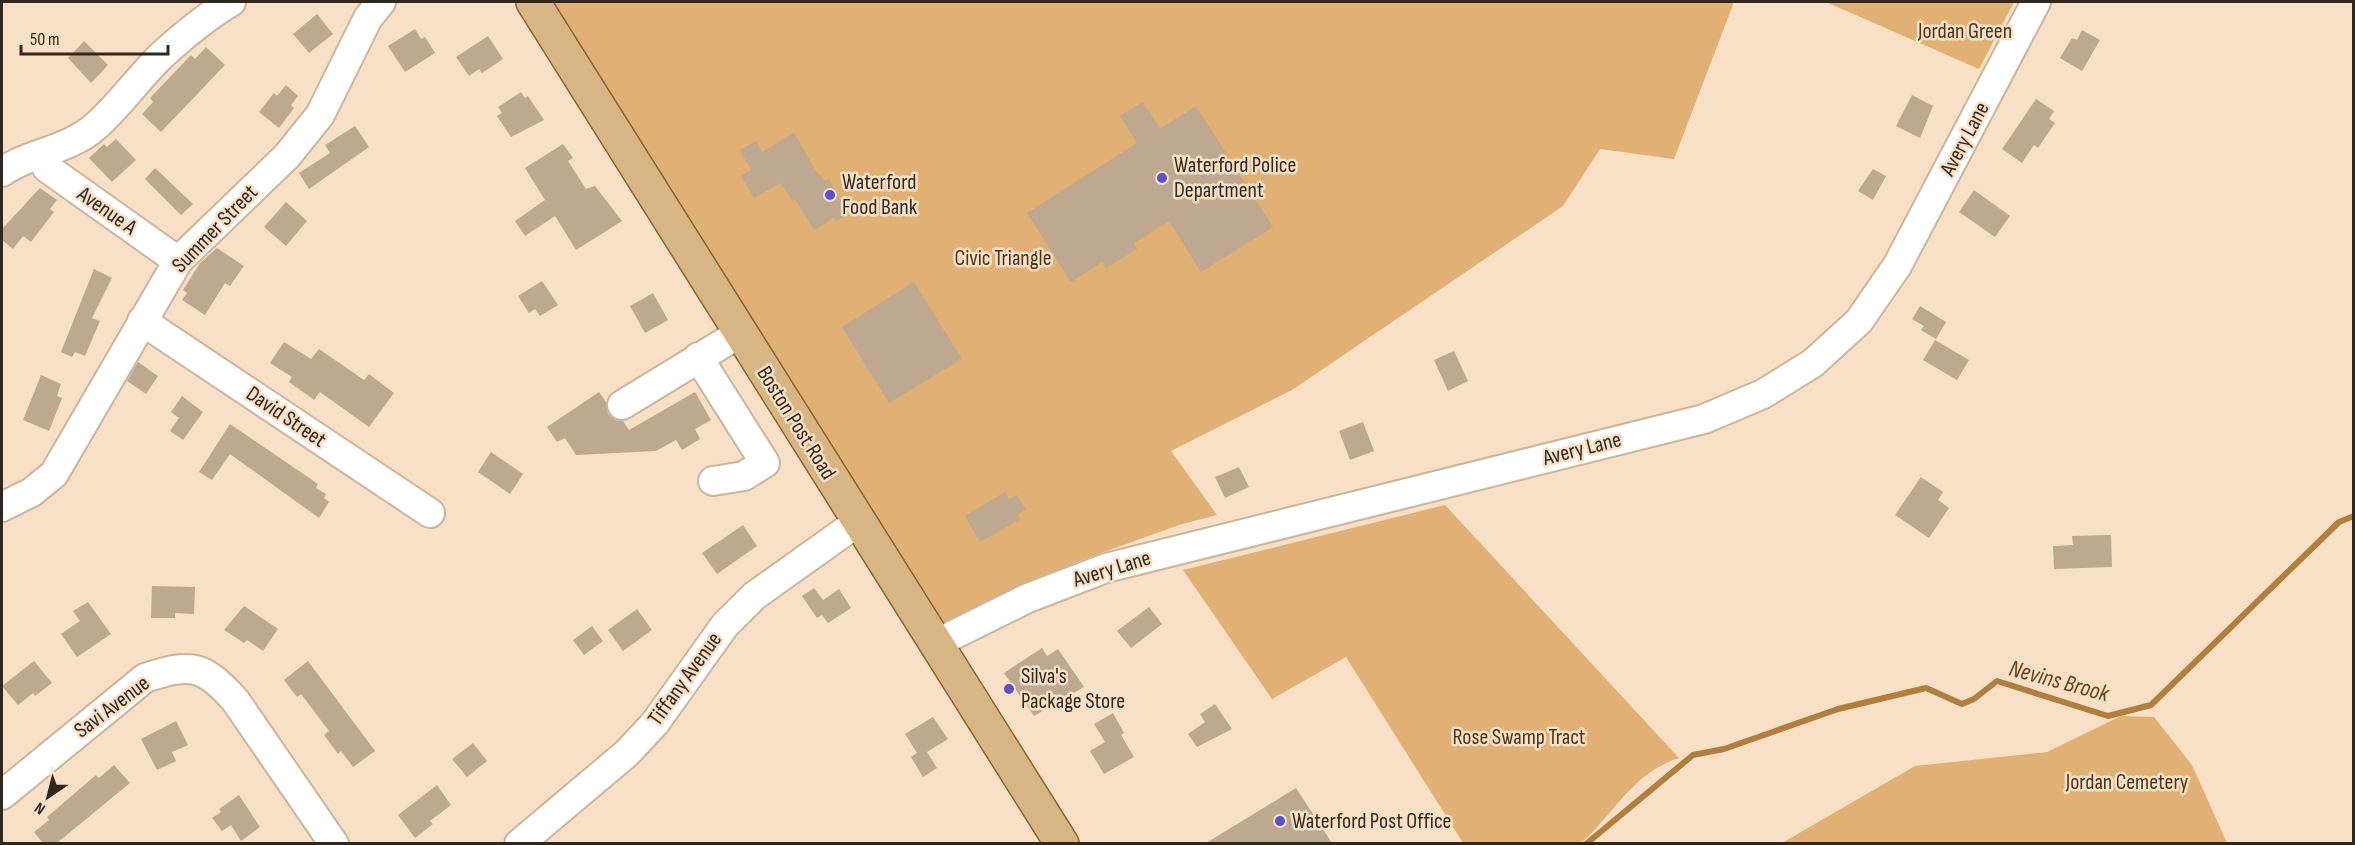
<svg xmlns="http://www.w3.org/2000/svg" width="2355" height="845" font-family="'Sofia Sans Condensed',sans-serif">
<rect width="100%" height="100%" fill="#f7e0c6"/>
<path fill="#e0b075" d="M547,2H1734L1674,159L1600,149L1563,206L1292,390L1171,451L1217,515L1179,525L1079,561L937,643Z
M1826,2H2014L1979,69Z
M1445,505L1679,758C1632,773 1616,812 1581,843H1463L1346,657L1272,699L1183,570Z
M2121,716L2154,717L2192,765L2227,843H1782L1915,766L2047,752Z"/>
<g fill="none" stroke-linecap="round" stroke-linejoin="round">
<path stroke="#b07f3e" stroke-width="6" d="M1586,844L1693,755L1724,749L1838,709L1926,688L1962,704L1974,699L1997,681L2108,716L2151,705L2339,522L2354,516"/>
</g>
<path fill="#bea88f" d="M317,14L333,34L309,53L293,34Z
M415,29L421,39L425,37L435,53L405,72L388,46Z
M2082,30L2100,40L2082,71L2060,58L2072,38L2077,40Z
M488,36L503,59L482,73L479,69L469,76L456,57Z
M84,41L108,65L91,83L68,58Z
M206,47L225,65L161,132L142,114L153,102L150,98L191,55L195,59Z
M286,85L298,96L291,105L294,108L279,128L259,112L274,93L277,96Z
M521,92L525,98L528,96L544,120L511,137L497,116L502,113L498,107Z
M1912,95L1933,106L1920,138L1896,126Z
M2036,99L2054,111L2049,119L2055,123L2038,148L2034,145L2022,163L2002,149Z
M1143,102L1160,129L1196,106L1273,227L1201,272L1169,221L1134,243L1137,249L1106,268L1102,262L1071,282L1027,213L1137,143L1120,116Z
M355,126L369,147L309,189L299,173L330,153L325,145Z
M794,133L819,176L821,175L824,181L829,179L849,214L836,221L834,218L814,230L795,199L792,201L781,183L754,198L741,176L751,170L740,150L756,141L762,152Z
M116,139L136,160L112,182L89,158L104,144L107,147Z
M563,144L573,158L568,161L586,189L595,186L622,221L576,250L555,216L525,236L515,221L545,200L525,168Z
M155,168L193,204L181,215L145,179Z
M1873,169L1886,176L1873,200L1858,191Z
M40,188L57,200L50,209L54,212L31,242L23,236L13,249L2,240V229Z
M1974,190L2010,216L1995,237L1959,212Z
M286,202L307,221L286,246L264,227Z
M217,248L244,266L230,286L225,283L205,315L182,300L187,293L183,290L200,263Z
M94,269L112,278L92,318L100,321L85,356L75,352L72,357L61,352Z
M542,281L558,305L540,316L535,309L529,313L518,296Z
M914,282L962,359L889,403L842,327Z
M653,293L668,320L645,333L630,306Z
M1920,306L1946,322L1936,339L1921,330L1924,326L1912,319Z
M1935,340L1969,360L1957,380L1923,360Z
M284,342L311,359L319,349L364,380L369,374L394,393L369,427L320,392L314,400L289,382L292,377L270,363Z
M1454,351L1468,381L1448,391L1434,360Z
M138,362L158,376L146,394L127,381Z
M41,375L61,384L57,396L62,398L49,431L23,420Z
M599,392L606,402L608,414L615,420L623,421L629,430L695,392L711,420L695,429L700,439L682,450L676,440L656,451L576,455L565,438L557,442L547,427Z
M182,396L203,412L183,440L170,431L179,418L171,412Z
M1363,422L1374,451L1350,460L1339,431Z
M230,424L318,484L316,488L326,494L324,498L329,502L319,518L230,454L212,480L199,472Z
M491,452L523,474L510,494L478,472Z
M1239,467L1249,487L1225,498L1215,477Z
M1921,477L1943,492L1938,500L1949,508L1929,538L1895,515Z
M1005,492L1009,499L1017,495L1026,510L1018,514L1020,519L980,542L965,516Z
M743,525L757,546L717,574L702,553Z
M2111,535L2112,567L2054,569L2053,546L2073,545L2072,536Z
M152,586L195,587L194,614L175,613V618H151Z
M814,588L823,600L839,589L851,608L828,623L822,615L817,618L802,596Z
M88,602L111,634L77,657L61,634L80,621L73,611Z
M244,606L278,629L263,651L247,640L244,643L224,630Z
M1149,607L1162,624L1131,648L1117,631Z
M637,609L652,630L623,651L608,630Z
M592,626L603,641L584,655L573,640Z
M1042,648L1047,656L1058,649L1084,687L1034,716L1004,673Z
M34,661L52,683L35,696L33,693L18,705L2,686Z
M308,661L375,751L353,767L341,751L338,754L324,735L329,731L301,694L297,697L284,680Z
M1215,704L1232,729L1197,747L1188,734L1205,722L1200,714Z
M1113,713L1124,733L1121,735L1134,757L1104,774L1090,751L1105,742L1094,724Z
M933,717L948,739L927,752L937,768L923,777L911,757L917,753L905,734Z
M176,721L188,745L172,752L176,761L157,770L141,739Z
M473,743L487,761L467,777L452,759Z
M114,765L130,783L57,843H43L34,832L49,820L47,817L96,775L99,778Z
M437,785L451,805L430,821L433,824L415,838L398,815Z
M1296,788L1332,843H1206Z
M239,795L260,827L241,841L231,825L222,831L212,818L221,812L219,809Z"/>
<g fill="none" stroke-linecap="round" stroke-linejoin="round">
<defs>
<path id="minor" d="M44,155L47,168L178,261
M2,172C30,152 68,151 96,126C120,105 139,77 162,55C183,36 207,16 231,2
M142,321L430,513
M698,357L765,463L744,476L713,481
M622,405L740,333
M2,507L32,492L54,474L178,261L287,156L320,115L368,18L381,2
M937,643L1028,598L1106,568L1704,419L1763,394L1813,363L1859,321L1897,266L2036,2
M2,795L145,678C191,663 202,664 235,700L334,844
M519,844L627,753L655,723L725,625L754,596L858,522"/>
<path id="major" d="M533,2L1062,844"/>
</defs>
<use href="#minor" stroke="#cbb59b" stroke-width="32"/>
<use href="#major" stroke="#8c642c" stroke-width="36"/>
<use href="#minor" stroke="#fff" stroke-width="28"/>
<use href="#major" stroke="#d7b585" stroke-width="33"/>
</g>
<g fill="#5b51c9" stroke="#f7e0c6" stroke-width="2">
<circle cx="1162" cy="178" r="6"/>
<circle cx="830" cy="195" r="6"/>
<circle cx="1009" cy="689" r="6"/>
<circle cx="1280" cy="821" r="6"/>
</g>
<g text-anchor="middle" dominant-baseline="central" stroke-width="5" stroke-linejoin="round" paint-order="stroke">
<g font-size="22" fill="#4a3518" stroke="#f7e0c6">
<text x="1965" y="31">Jordan Green</text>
<text x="1003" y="258">Civic Triangle</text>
<text x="1519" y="737">Rose Swamp Tract</text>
<text x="2127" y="782">Jordan Cemetery</text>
</g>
<g font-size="22" fill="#30281e" stroke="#f7e0c6">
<text transform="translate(1965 139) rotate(-62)">Avery Lane</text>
<text transform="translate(107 211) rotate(35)">Avenue A</text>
<text transform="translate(215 229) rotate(-46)">Summer Street</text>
<text transform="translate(286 417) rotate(34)">David Street</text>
<text transform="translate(796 423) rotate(58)">Boston Post Road</text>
<text transform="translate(1582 449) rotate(-14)">Avery Lane</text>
<text transform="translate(1112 569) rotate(-17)">Avery Lane</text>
<text transform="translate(685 679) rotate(-54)">Tiffany Avenue</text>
<text transform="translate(112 707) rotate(-37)">Savi Avenue</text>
</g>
<g font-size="22" fill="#30281e" stroke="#f7e0c6" text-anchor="start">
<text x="1174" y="165">Waterford Police<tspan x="1174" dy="25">Department</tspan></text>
<text x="842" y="182">Waterford<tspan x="842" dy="25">Food Bank</tspan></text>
<text x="1021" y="676">Silva's<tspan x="1021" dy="25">Package Store</tspan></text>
<text x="1292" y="821">Waterford Post Office</text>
</g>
<g font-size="24" font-style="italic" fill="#684514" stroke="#f7e0c6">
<text transform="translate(2059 681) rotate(15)">Nevins Brook</text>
</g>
</g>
<rect width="2355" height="845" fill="none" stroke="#30281e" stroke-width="6"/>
<g transform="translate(48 797) rotate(215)" stroke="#f7e0c6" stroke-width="4.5" paint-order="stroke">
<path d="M0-4.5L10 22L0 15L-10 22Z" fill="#30281e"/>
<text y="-9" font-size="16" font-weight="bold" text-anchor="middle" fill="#30281e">N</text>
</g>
<path d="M21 45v9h147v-9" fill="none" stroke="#30281e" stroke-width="3"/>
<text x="30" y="45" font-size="18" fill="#30281e" stroke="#f7e0c6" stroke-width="4.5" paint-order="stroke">50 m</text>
</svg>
